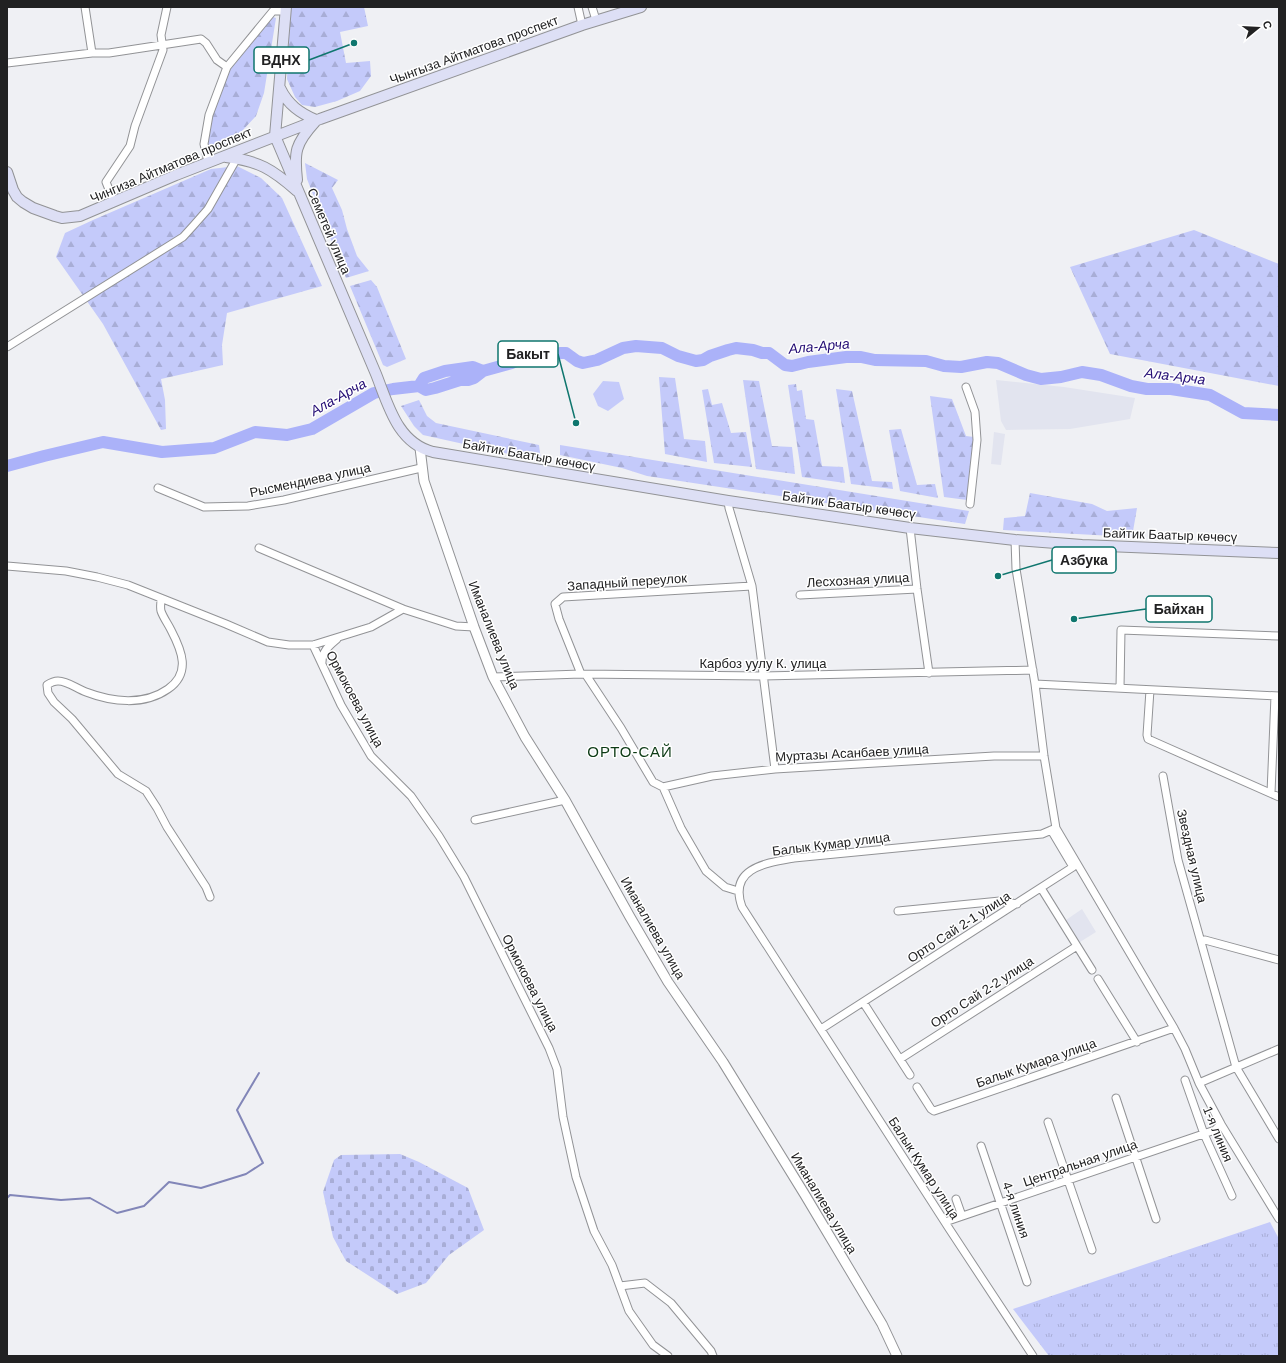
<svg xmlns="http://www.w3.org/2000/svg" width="1286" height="1363" font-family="Helvetica,sans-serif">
<defs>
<pattern id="grass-tufts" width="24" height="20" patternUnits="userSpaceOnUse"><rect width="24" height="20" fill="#c4cafa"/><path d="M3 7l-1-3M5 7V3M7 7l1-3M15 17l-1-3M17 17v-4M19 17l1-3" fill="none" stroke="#a8add6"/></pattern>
<pattern id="forest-firs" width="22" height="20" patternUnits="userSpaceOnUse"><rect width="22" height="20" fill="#c4cafa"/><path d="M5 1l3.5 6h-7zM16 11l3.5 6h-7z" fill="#a8add6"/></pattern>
<pattern id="cemetery-stones" width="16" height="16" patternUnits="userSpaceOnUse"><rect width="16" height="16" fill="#c4cafa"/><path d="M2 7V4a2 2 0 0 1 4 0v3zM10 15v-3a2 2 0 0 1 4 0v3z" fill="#a8add6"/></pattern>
</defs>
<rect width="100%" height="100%" fill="#eff0f4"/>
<path fill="#e2e4ef" d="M996,380L1064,387L1135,398L1130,419L1070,429L1006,430L1001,421Z
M994,432L1005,434L1001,465L991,464Z
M1082,909L1096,932L1080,942L1066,920Z"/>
<path fill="url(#grass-tufts)" d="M1270,1222L1279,1239V1356H1049L1013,1309Z"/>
<path fill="url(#forest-firs)" d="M290,7H364L368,26L340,32L346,63L370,61L371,76L360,91L337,101L315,107L302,105L295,97L287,79Z
M273,17L276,18L264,93L256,116L242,131L224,145L212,149L208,146V137L216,102L229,70Z
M305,163L338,180L332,188L342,210L347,229L357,256L369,271L346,278L307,179Z
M237,166L261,178L282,198L322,286L227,313L222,345L223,365L161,379L165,400L166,429L161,430L103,324L56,257L65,233L93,220L211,169Z
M1194,230L1279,264V386L1110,354L1070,267Z
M371,280L377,287L406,359L387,367L383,365L350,286Z
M659,377L675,378L684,439L705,441L707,462L665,454Z
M743,380L759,381L772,446L792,447L795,474L756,469Z
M796,384L797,391L802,390L806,419L814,420L822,466L843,467L845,483L802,477L788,385Z
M708,389L712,405L722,403L731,433L746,432L752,467L714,463L702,390Z
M836,389L852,391L872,481L892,482L893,489L851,484Z
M930,396L952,399L966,436L974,437L967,500L944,497Z
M419,400L427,416L436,423L539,445L541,461L423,435L414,426L401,406Z
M901,429L917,485L935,484L938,498L900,491L889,430Z
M560,445L969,511L965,524L647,476L622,468L560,455Z
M1030,493L1092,504L1107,511L1137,508L1132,537L1003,530L1004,518L1025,516Z"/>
<path fill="url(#cemetery-stones)" d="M400,1154L419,1162L468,1188L484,1230L449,1255L426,1283L397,1294L346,1261L333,1237L323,1192L334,1160L341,1155Z"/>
<path fill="#c4cafa" d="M603,381L619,382L624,399L608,411L598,406L593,394Z"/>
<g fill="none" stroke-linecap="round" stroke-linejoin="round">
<path stroke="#8286b8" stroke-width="2" d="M7,1198L10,1195L61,1200L90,1198L117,1213L144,1206L169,1182L201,1188L246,1174L263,1163L237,1110L259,1073"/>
<path stroke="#abb2f9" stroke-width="12" d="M419,386L426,390L435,388L460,380H468L474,378L483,371
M7,466L44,456L103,442L162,452L214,448L255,432L287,435L312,429L374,393L393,389L419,386L424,378L445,371L473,367L483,371L512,363L524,357L561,353H566L577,361L583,363L597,360L623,348L636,346L662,348L678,356L696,361L703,360L710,356L728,350L736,348L753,350L762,353H769L785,365L792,366L808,362L846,357H861L875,360L926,361L944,366L961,367L987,362L998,363L1026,375L1041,379L1061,377L1082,372L1101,375L1131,386L1147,389H1171L1210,395L1243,413L1279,415"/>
<defs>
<path id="minor" d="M85,7L92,53
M578,7L582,25
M592,7L596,20
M7,63L92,53H109L201,39L206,43L217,60L227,67
M208,162L204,144L209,115L227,67L273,11H286
M114,202L106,182L130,146L135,126L163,50L161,35L167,7
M7,347L183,237L193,226L208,209L237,158
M966,387L975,412L977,440L970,504
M158,488L204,507L248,506L284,500L421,468
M728,501L729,508L752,586L775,769
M910,528L917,589L929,673
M1015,540L1016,569L1035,684L1044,756L1056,828L1042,834L794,858C766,863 728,868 742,907L950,1230L1033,1356
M259,548L403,609
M7,566L66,571L97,577L128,585L226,624L268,642L289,645H313L371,627L403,609L456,626L474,627
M800,595L917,589
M161,599C161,603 160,607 161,611C163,617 168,624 171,630C182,651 191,673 168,689C144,706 112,702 86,692C77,689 68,681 58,681C53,681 50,683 47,685L48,693L54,702L72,719L118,774L146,791L157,808L167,827L206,887L210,897
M313,645L341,705L371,756L411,796L439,836L464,877L549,1048L557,1069L563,1117L576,1177L594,1231L612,1265L629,1311L653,1345L668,1356
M322,662C322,651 329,646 337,639
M581,674L559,619L555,604L563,597L752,586
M586,675L621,728L653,782L663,787
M493,677L581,674L763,676L1033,670
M1035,684L1279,696
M1120,688L1121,630L1279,636
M1150,690L1147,735L1148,739L1279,797
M1163,776L1178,860L1236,1067L1279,1139
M663,787L712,776L775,769L994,756H1044
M663,787L681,828L706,871L725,887L738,891
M1271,793L1275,696
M475,820L565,800
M1056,828L1174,1028L1185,1049L1199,1083L1221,1124L1279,1219
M1041,888L1092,970
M898,911L1000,901L1017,904
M1201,941L1205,940L1279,960
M1098,979L1137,1042
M863,1002L910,1075
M821,1029L1073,867L1051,830
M900,1059L1077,946
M1185,1080L1204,1134L1232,1196
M1199,1083L1279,1049
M917,1087L931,1109L934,1111L1174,1028
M1116,1098L1156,1219
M1048,1122L1092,1250
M981,1146L1027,1282
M956,1199L962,1216
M945,1222L1215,1130L1221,1124
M620,1286L645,1283L671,1303L711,1351L713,1356"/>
<path id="tertiary" d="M420,448L424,481L474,627L493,677L525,737L565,800L630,917L668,982L723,1062L805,1195L882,1324L897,1356"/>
<path id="secondary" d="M286,7L275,136L376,374C388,404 397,443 433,452L728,501L910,528L1015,540L1082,545L1279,553
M280,88C288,105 300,113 316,120
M226,157C259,161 272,169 297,191
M7,172L13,190L17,197L23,202L33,208L55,216L62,218L80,216L176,175L320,119L582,25L641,7
M297,180C294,152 295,144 315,122"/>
</defs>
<use href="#minor" stroke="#929396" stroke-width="9"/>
<use href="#tertiary" stroke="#929396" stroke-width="11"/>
<use href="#secondary" stroke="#929396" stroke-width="12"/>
<use href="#minor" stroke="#fff" stroke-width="7"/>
<use href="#tertiary" stroke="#fff" stroke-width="9"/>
<use href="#secondary" stroke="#dddff5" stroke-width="10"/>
</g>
<g text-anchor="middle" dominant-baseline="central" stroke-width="3" stroke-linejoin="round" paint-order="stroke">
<g font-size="13" fill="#212122" stroke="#fff">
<text transform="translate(474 50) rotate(-20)">Чынгыза Айтматова проспект</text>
<text transform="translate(171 165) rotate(-23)">Чингиза Айтматова проспект</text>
<text transform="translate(329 231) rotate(67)">Семетей улица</text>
<text transform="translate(529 455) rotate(10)">Байтик Баатыр көчөсү</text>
<text transform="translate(310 480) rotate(-12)">Рысмендиева улица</text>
<text transform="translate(849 505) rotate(8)">Байтик Баатыр көчөсү</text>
<text transform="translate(1170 535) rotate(2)">Байтик Баатыр көчөсү</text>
<text transform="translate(858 580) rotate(-3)">Лесхозная улица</text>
<text transform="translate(627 582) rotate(-4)">Западный переулок</text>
<text transform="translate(494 635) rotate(68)">Иманалиева улица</text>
<text x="763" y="663">Карбоз уулу К. улица</text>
<text transform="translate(355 699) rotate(62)">Ормокоева улица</text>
<text transform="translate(852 753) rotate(-3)">Муртазы Асанбаев улица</text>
<text transform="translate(831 844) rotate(-7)">Балык Кумар улица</text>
<text transform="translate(1192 856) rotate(77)">Звездная улица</text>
<text transform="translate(959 927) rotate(-33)">Орто Сай 2-1 улица</text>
<text transform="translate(653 928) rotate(60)">Иманалиева улица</text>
<text transform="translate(530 983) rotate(63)">Ормокоева улица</text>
<text transform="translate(982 992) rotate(-33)">Орто Сай 2-2 улица</text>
<text transform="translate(1036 1063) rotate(-19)">Балык Кумара улица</text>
<text transform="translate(1218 1134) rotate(68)">1-я линия</text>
<text transform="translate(1080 1163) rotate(-19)">Центральная улица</text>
<text transform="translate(924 1168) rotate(57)">Балык Кумар улица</text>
<text transform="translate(824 1203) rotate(59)">Иманалиева улица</text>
<text transform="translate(1016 1210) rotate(71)">4-я линия</text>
</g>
<g font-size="14" font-style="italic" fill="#230c74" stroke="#fff">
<text transform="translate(819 346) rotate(-5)">Ала-Арча</text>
<text transform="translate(1175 376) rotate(7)">Ала-Арча</text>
<text transform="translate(338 397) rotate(-29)">Ала-Арча</text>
</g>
<g font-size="15" letter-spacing="1" fill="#0c3a15" stroke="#fff">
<text x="630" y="751">ОРТО-САЙ</text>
</g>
</g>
<path fill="none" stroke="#0f766e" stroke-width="1.5" d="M354 43L309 60M576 423L558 354M998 576L1052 560M1074 619L1146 609"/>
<g fill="#0f766e" stroke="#fff" stroke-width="1.5">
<circle cx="354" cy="43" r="4"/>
<circle cx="576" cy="423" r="4"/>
<circle cx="998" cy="576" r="4"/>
<circle cx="1074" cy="619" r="4"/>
</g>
<g fill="#fff" stroke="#0f766e" stroke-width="1.5">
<rect x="254" y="47" width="55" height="26" rx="4"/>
<rect x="498" y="341" width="60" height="26" rx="4"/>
<rect x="1052" y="547" width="64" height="26" rx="4"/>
<rect x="1146" y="596" width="66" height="26" rx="4"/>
</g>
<g font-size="14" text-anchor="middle" font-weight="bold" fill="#212122">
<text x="281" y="65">ВДНХ</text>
<text x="528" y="359">Бакыт</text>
<text x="1084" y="565">Азбука</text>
<text x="1179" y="614">Байхан</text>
</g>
<rect width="1286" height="1363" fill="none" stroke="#212122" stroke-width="16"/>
<g transform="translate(1258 28) rotate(72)" stroke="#ffffff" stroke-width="3" paint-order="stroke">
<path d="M0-3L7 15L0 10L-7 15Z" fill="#212122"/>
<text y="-6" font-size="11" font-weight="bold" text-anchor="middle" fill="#212122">С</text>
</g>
</svg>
